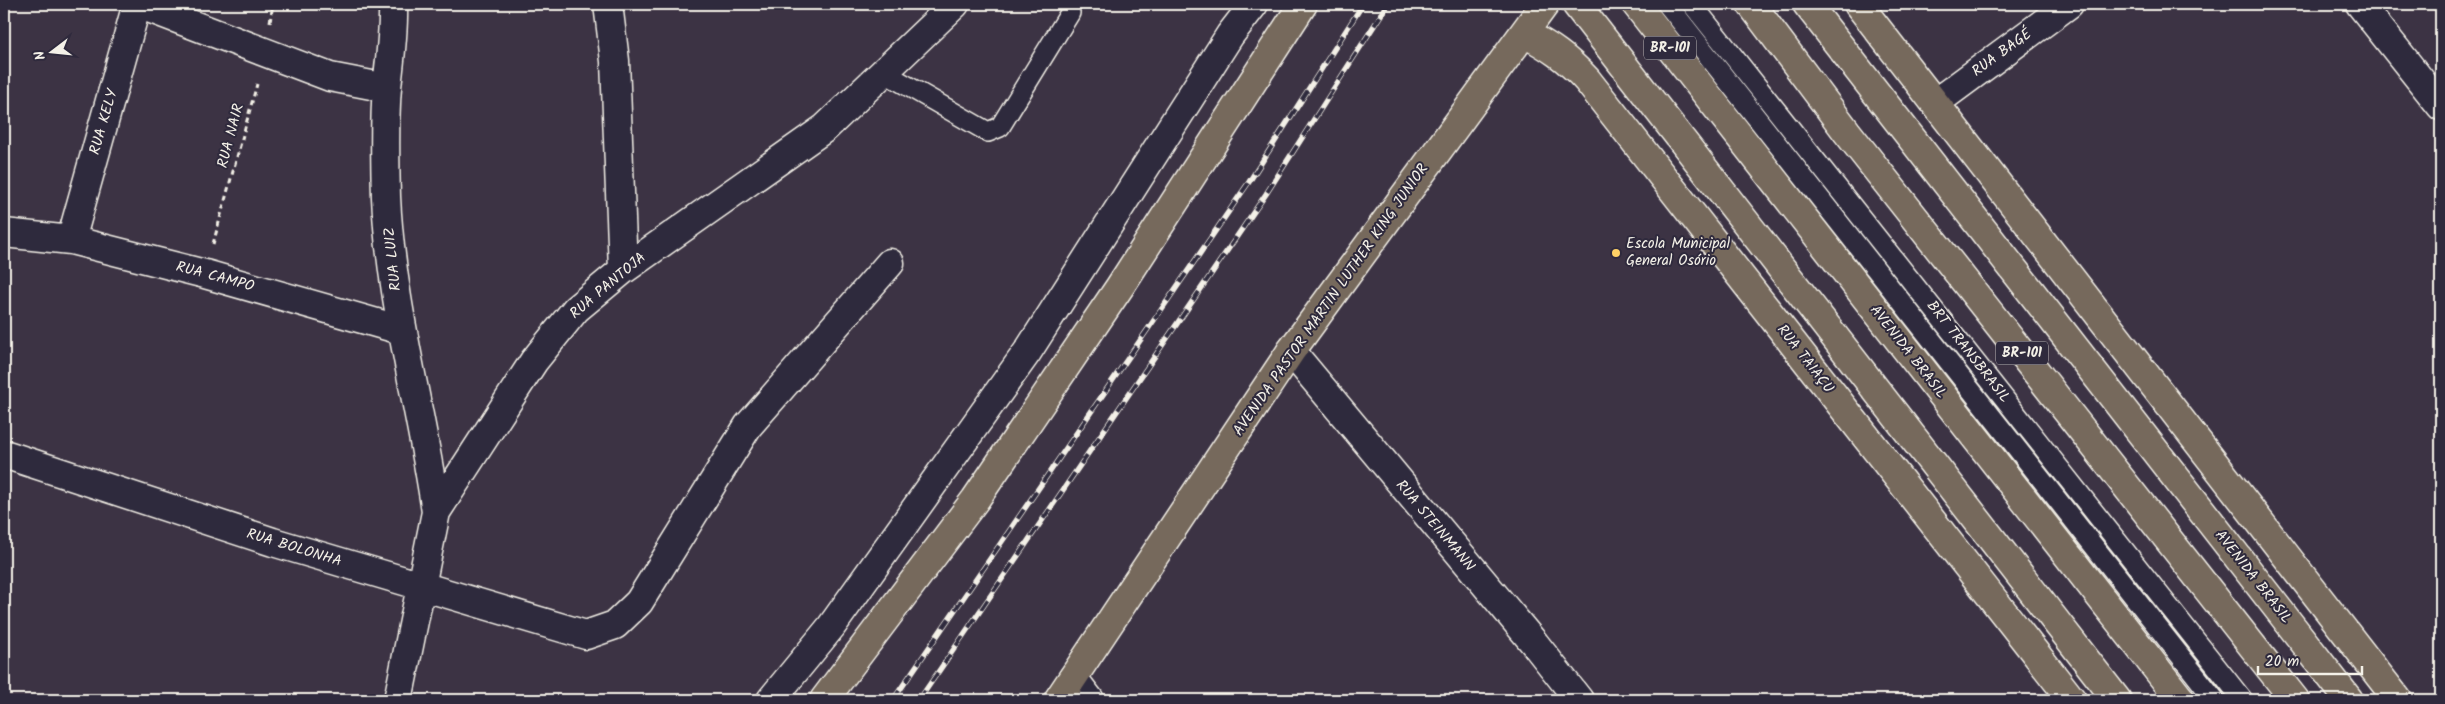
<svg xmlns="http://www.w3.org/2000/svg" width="2445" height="704" font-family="Kalam,sans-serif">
<rect width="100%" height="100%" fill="#3c3344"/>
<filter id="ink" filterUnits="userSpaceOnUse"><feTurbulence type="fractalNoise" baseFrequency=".02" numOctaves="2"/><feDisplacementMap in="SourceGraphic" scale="10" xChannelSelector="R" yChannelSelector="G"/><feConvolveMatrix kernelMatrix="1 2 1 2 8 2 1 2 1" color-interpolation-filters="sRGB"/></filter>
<g filter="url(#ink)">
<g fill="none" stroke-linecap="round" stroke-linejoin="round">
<defs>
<path id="lane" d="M1667,4L2215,700
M1692,4L2243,700
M885,73L988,132L1000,127L1070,13"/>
<path id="street" d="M138,4L330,77L387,88
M393,4C394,32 390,59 387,87C384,123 385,161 386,197C391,304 421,407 436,512
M608,4L615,61L623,270
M2360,4L2441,106
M1935,103L2069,4
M4,233L71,240L205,274L401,330
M71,240L137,4
M1291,351L1535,644L1579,700
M4,454L273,542L586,635L615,625L639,602L748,426L890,263
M1073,678L1090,700
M398,700L436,512L534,361L576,309L623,270L825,128L955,4
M771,700L831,627L1028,351L1230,35L1254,4"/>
<path id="primary" d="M1858,4L2398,700
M1524,33C1549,46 1568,59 1587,80L2072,700
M824,700L975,500L1119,288L1303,4
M1058,700L1291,351L1545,4"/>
<path id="highway" d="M1576,4L2117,700
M1636,4L2181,700
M1751,4L1847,132L2295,700
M1807,4L2349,700"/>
</defs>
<use href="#lane" stroke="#f4f1e8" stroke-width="22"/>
<use href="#street" stroke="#f4f1e8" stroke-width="31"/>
<use href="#primary" stroke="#f4f1e8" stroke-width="31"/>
<use href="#highway" stroke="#f4f1e8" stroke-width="31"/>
<path stroke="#f4f1e8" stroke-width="3" stroke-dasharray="5 4" stroke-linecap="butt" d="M270,22L273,4
M213,244L257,84"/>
<use href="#lane" stroke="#2f2a3d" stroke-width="19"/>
<use href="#street" stroke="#2f2a3d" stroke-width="28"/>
<use href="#primary" stroke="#76695c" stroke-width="28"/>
<use href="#highway" stroke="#76695c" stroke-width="28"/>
<defs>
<path id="rail" d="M893,700L1249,182L1363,4
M919,700L1266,194L1388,4"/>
</defs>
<use href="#rail" stroke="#f4f1e8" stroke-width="5.5"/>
<use href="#rail" stroke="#2f2a3d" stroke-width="4" stroke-dasharray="11" stroke-linecap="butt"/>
</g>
</g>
<circle fill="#ffd166" stroke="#2f2a3d" stroke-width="2" cx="1616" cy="253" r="5"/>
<g text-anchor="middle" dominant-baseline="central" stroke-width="4" stroke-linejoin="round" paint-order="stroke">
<g fill="#2f2a3d" stroke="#b9b5b5" stroke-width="1">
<rect x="1644" y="36.5" width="52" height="23" rx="4"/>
<rect x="1996" y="341.5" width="52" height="23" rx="4"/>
</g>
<g font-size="14" font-weight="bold" fill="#f4f1e8">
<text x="1670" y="48">BR-101</text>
<text x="2022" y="353">BR-101</text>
</g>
<g font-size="15" fill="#f4f1e8" stroke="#2f2a3d">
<text transform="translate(2002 53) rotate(-36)">RUA BAGÉ</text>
<text transform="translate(104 122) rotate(-74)">RUA KELY</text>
<text transform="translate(231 136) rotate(-75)">RUA NAIR</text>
<text transform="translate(393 259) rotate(-96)">RUA LUIZ</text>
<text transform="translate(215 277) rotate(15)">RUA CAMPO</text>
<text transform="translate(608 286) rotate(-40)">RUA PANTOJA</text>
<text transform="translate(1331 300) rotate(-55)">AVENIDA PASTOR MARTIN LUTHER KING JUNIOR</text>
<text transform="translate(1908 352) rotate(52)">AVENIDA BRASIL</text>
<text transform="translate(1968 352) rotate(52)">BRT TRANSBRASIL</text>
<text transform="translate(1805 359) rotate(52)">RUA TAIAÇU</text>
<text transform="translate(1435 526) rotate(50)">RUA STEINMANN</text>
<text transform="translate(294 548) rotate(17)">RUA BOLONHA</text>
<text transform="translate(2253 577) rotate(52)">AVENIDA BRASIL</text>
</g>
<g font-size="15" fill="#f4f1e8" stroke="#2f2a3d" text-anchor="start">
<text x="1626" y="244">Escola Municipal<tspan x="1626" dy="17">General Osório</tspan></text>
</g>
</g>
<rect width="2445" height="704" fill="none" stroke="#2f2a3d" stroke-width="20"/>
<rect x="10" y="10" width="2425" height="684" fill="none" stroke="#f4f1e8" stroke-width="2" filter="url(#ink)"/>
<g transform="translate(52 52) rotate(254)" stroke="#2f2a3d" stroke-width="4" paint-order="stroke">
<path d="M0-4L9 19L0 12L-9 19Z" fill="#f4f1e8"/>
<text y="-8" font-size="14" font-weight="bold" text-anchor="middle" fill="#f4f1e8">N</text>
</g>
<path d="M2258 666v8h104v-8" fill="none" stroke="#f4f1e8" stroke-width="2.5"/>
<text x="2265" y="666" font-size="15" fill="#f4f1e8" stroke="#2f2a3d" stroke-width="4" paint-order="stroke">20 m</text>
</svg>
